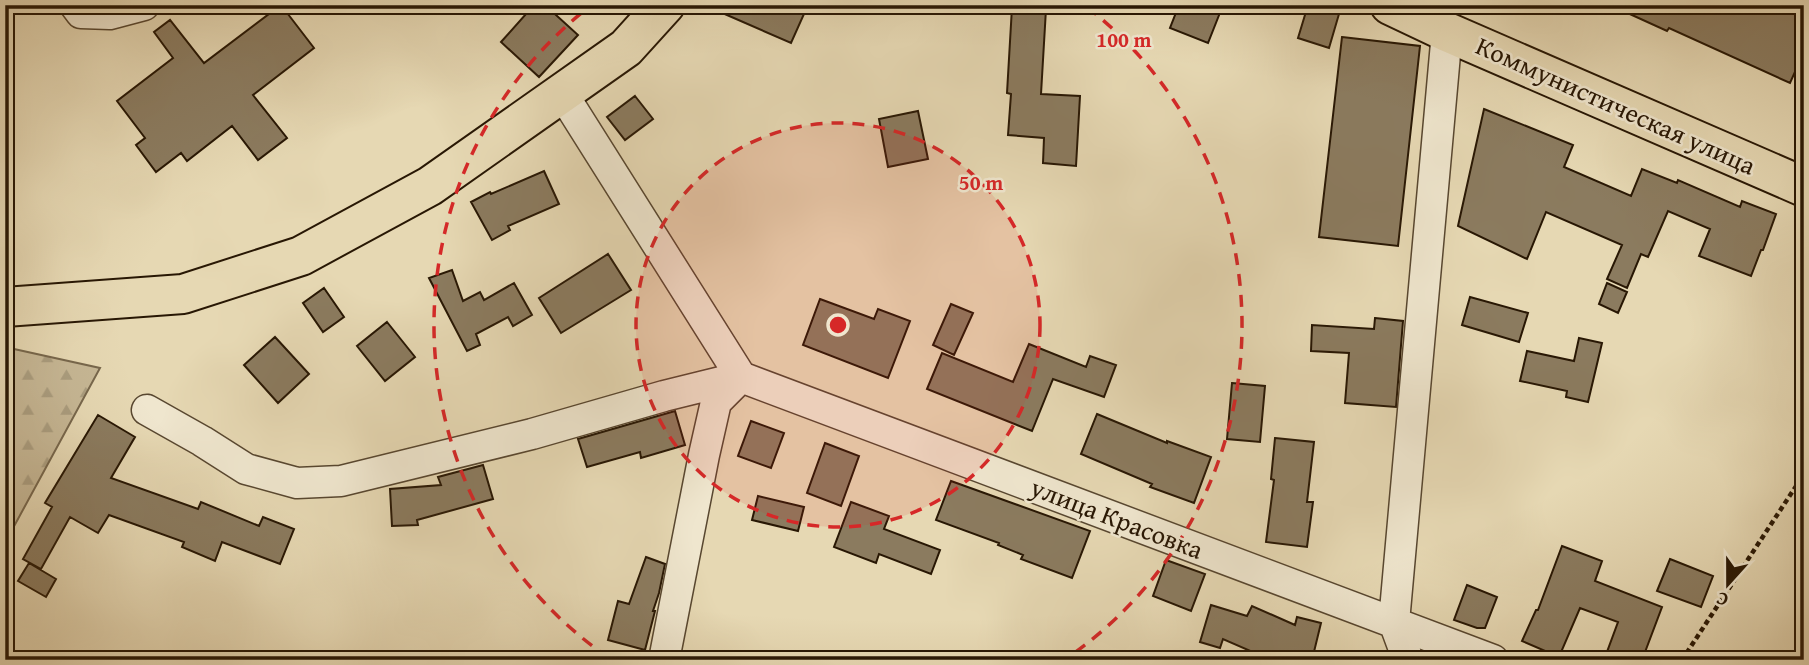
<svg xmlns="http://www.w3.org/2000/svg" width="1809" height="665" font-family="'Gentium Book Plus',serif">
<defs>
<pattern id="forest-firs" width="22" height="20" patternUnits="userSpaceOnUse" patternTransform="scale(1.75)"><rect width="22" height="20" fill="#c6b795"/><path d="M5 1l3.5 6h-7zM16 11l3.5 6h-7z" fill="#aa9d7f"/></pattern>
</defs>
<rect width="100%" height="100%" fill="#e6d8b3"/>
<filter id="stains"><feTurbulence type="fractalNoise" baseFrequency=".00286" numOctaves="4"/><feColorMatrix values="0 0 0 0 .2 0 0 0 0 .09 0 0 0 0 .02 0 0 0 .5 -.17"/></filter>
<radialGradient id="worn" r=".72"><stop offset=".6" stop-color="#630" stop-opacity="0"/><stop offset="1" stop-color="#630" stop-opacity=".3"/></radialGradient>
<path fill="url(#forest-firs)" stroke="#77674c" stroke-width="2" d="M5,347L100,368L12,530L5,596Z"/>
<path fill="#8b7b5f" stroke="#281704" stroke-width="2" d="M281,5L314,48L253,95L287,138L258,160L232,126L187,161L181,153L156,172L136,145L145,138L117,101L173,58L154,32L170,20L204,63Z
M534,5H545L578,35L539,77L501,42Z
M704,5H808L791,43Z
M1179,5H1223L1208,43L1170,28Z
M1308,5L1339,14L1329,48L1298,38Z
M1610,5H1804V52L1790,83L1669,28L1667,31Z
M1012,7L1046,9L1041,94L1080,96L1076,166L1043,163L1044,138L1008,135L1011,94L1007,93Z
M1342,37L1420,46L1398,246L1319,237Z
M635,96L653,119L625,140L607,117Z
M1484,109L1573,145L1564,167L1631,196L1642,169L1677,183L1678,180L1740,207L1742,201L1776,214L1763,250H1761L1751,276L1699,256L1710,229L1668,211L1648,257L1641,254L1627,288L1607,279L1622,245L1546,212L1527,259L1458,226Z
M918,111L928,159L888,167L879,119Z
M544,171L559,204L508,226L510,230L492,240L471,202L490,192L491,194Z
M608,254L631,290L561,333L539,298Z
M452,270L463,301L480,292L484,300L514,283L532,315L513,326L508,317L476,334L480,345L467,351L429,278Z
M1607,283L1627,292L1618,313L1599,304Z
M324,288L344,317L323,332L303,303Z
M1470,297L1528,313L1519,342L1462,325Z
M820,299L874,319L878,309L910,321L888,378L803,345Z
M951,304L973,313L954,355L933,345Z
M1375,318L1403,321L1396,407L1345,403L1349,353L1311,351L1312,325L1374,329Z
M387,322L415,357L385,381L357,346Z
M275,337L309,374L278,403L244,365Z
M1579,338L1602,343L1588,402L1566,397L1567,391L1520,381L1527,351L1574,361Z
M1029,344L1086,367L1090,356L1116,365L1104,397L1053,379L1032,431L927,389L942,353L1013,382Z
M1232,383L1265,386L1260,442L1227,439Z
M675,411L685,445L641,458L640,452L587,467L578,439Z
M1097,414L1167,443V441L1211,457L1194,503L1150,487L1152,484L1081,454Z
M98,415L135,437L111,478L198,509L201,502L259,526L263,517L294,529L280,564L222,542L215,561L182,547L184,542L109,515L98,533L70,517L41,569L23,559L52,507L45,503Z
M751,421L784,433L771,468L738,456Z
M1275,438L1314,442L1307,502H1313L1307,547L1266,542L1274,480L1271,479Z
M825,443L859,456L841,506L807,493Z
M483,465L493,499L417,520L418,525L392,526L390,489L441,485L438,477Z
M951,481L1090,531L1072,578L1021,559L1023,555L998,545L999,543L936,520Z
M758,496L804,507L798,531L752,520Z
M851,502L889,516L884,529L940,550L931,574L879,554L876,563L834,547Z
M1562,546L1602,561L1595,581L1662,607L1642,660H1604L1618,622L1580,608L1559,657L1522,641L1536,610H1538Z
M646,557L665,564L659,593L653,611H655L645,650L608,640L618,601L629,604Z
M1670,559L1713,576L1701,607L1657,591Z
M1166,560L1205,574L1191,611L1153,596Z
M29,563L56,579L46,597L18,581Z
M1467,585L1497,597L1485,628H1477L1454,620Z
M1211,605L1247,616L1252,606L1295,625L1297,617L1321,623L1312,660H1271L1223,639L1220,648L1200,642Z"/>
<g fill="none" stroke-linecap="round" stroke-linejoin="round">
<defs>
<path id="street" d="M75,5L81,13L110,14L144,5
M562,93L741,377
M741,377L1493,660
M147,410L202,441L246,469L297,483L341,481L532,434L664,396L741,377
M664,660L704,455L716,402L741,377
M1408,660L1394,622L1447,32"/>
<path id="primary" d="M1390,5L1447,32L1804,187
M5,307L183,294L301,256L430,186L626,48L665,5"/>
</defs>
<use href="#street" stroke="#584730" stroke-width="33"/>
<use href="#primary" stroke="#281704" stroke-width="42"/>
<path stroke="#281704" stroke-width="4.5" stroke-dasharray="5 3.5" stroke-linecap="butt" d="M1682,660L1804,474"/>
<use href="#street" stroke="#efe6ce" stroke-width="30"/>
<use href="#primary" stroke="#e6d8b3" stroke-width="38"/>
</g>
<circle cx="838" cy="325" r="202" fill="#d62828" fill-opacity=".12"/>
<g fill="none" stroke="#d62828" stroke-width="3.5" stroke-dasharray="12 9">
<circle cx="838" cy="325" r="202"/>
<path d="M609 658A404 404 0 0 1 589 7M1087 7A404 404 0 0 1 1067 658"/>
</g>
<g text-anchor="middle" dominant-baseline="central" stroke-width="5" stroke-linejoin="round" paint-order="stroke">
<g font-size="26" fill="#281704" stroke="#efe6ce">
<text transform="translate(1616 105) rotate(24)">Коммунистическая улица</text>
<text transform="translate(1117 518) rotate(21)">улица Красовка</text>
</g>
</g>
<circle cx="838" cy="325" r="10" fill="#d62828" stroke="#efe6ce" stroke-width="3.5"/>
<g font-size="21" text-anchor="middle" font-weight="bold" fill="#d62828" stroke="#efe6ce" stroke-width="5" stroke-linejoin="round" paint-order="stroke">
<text x="1124" y="47">100 m</text>
<text x="981" y="190">50 m</text>
</g>
<rect width="1809" height="665" fill="none" stroke="#e6d8b3" stroke-width="28"/>
<rect x="7" y="7" width="1795" height="651" fill="none" stroke="#281704" stroke-width="3.5"/>
<rect x="14" y="14" width="1781" height="637" fill="none" stroke="#281704" stroke-width="2"/>
<g transform="translate(1728 584) rotate(201)" stroke="#efe6ce" stroke-width="5" paint-order="stroke">
<path d="M0-5L12 26L0 18L-12 26Z" fill="#281704"/>
<text y="-10" font-size="19" font-weight="bold" text-anchor="middle" fill="#281704">С</text>
</g>
<rect width="100%" height="100%" filter="url(#stains)"/>
<rect width="100%" height="100%" fill="url(#worn)"/>
</svg>
